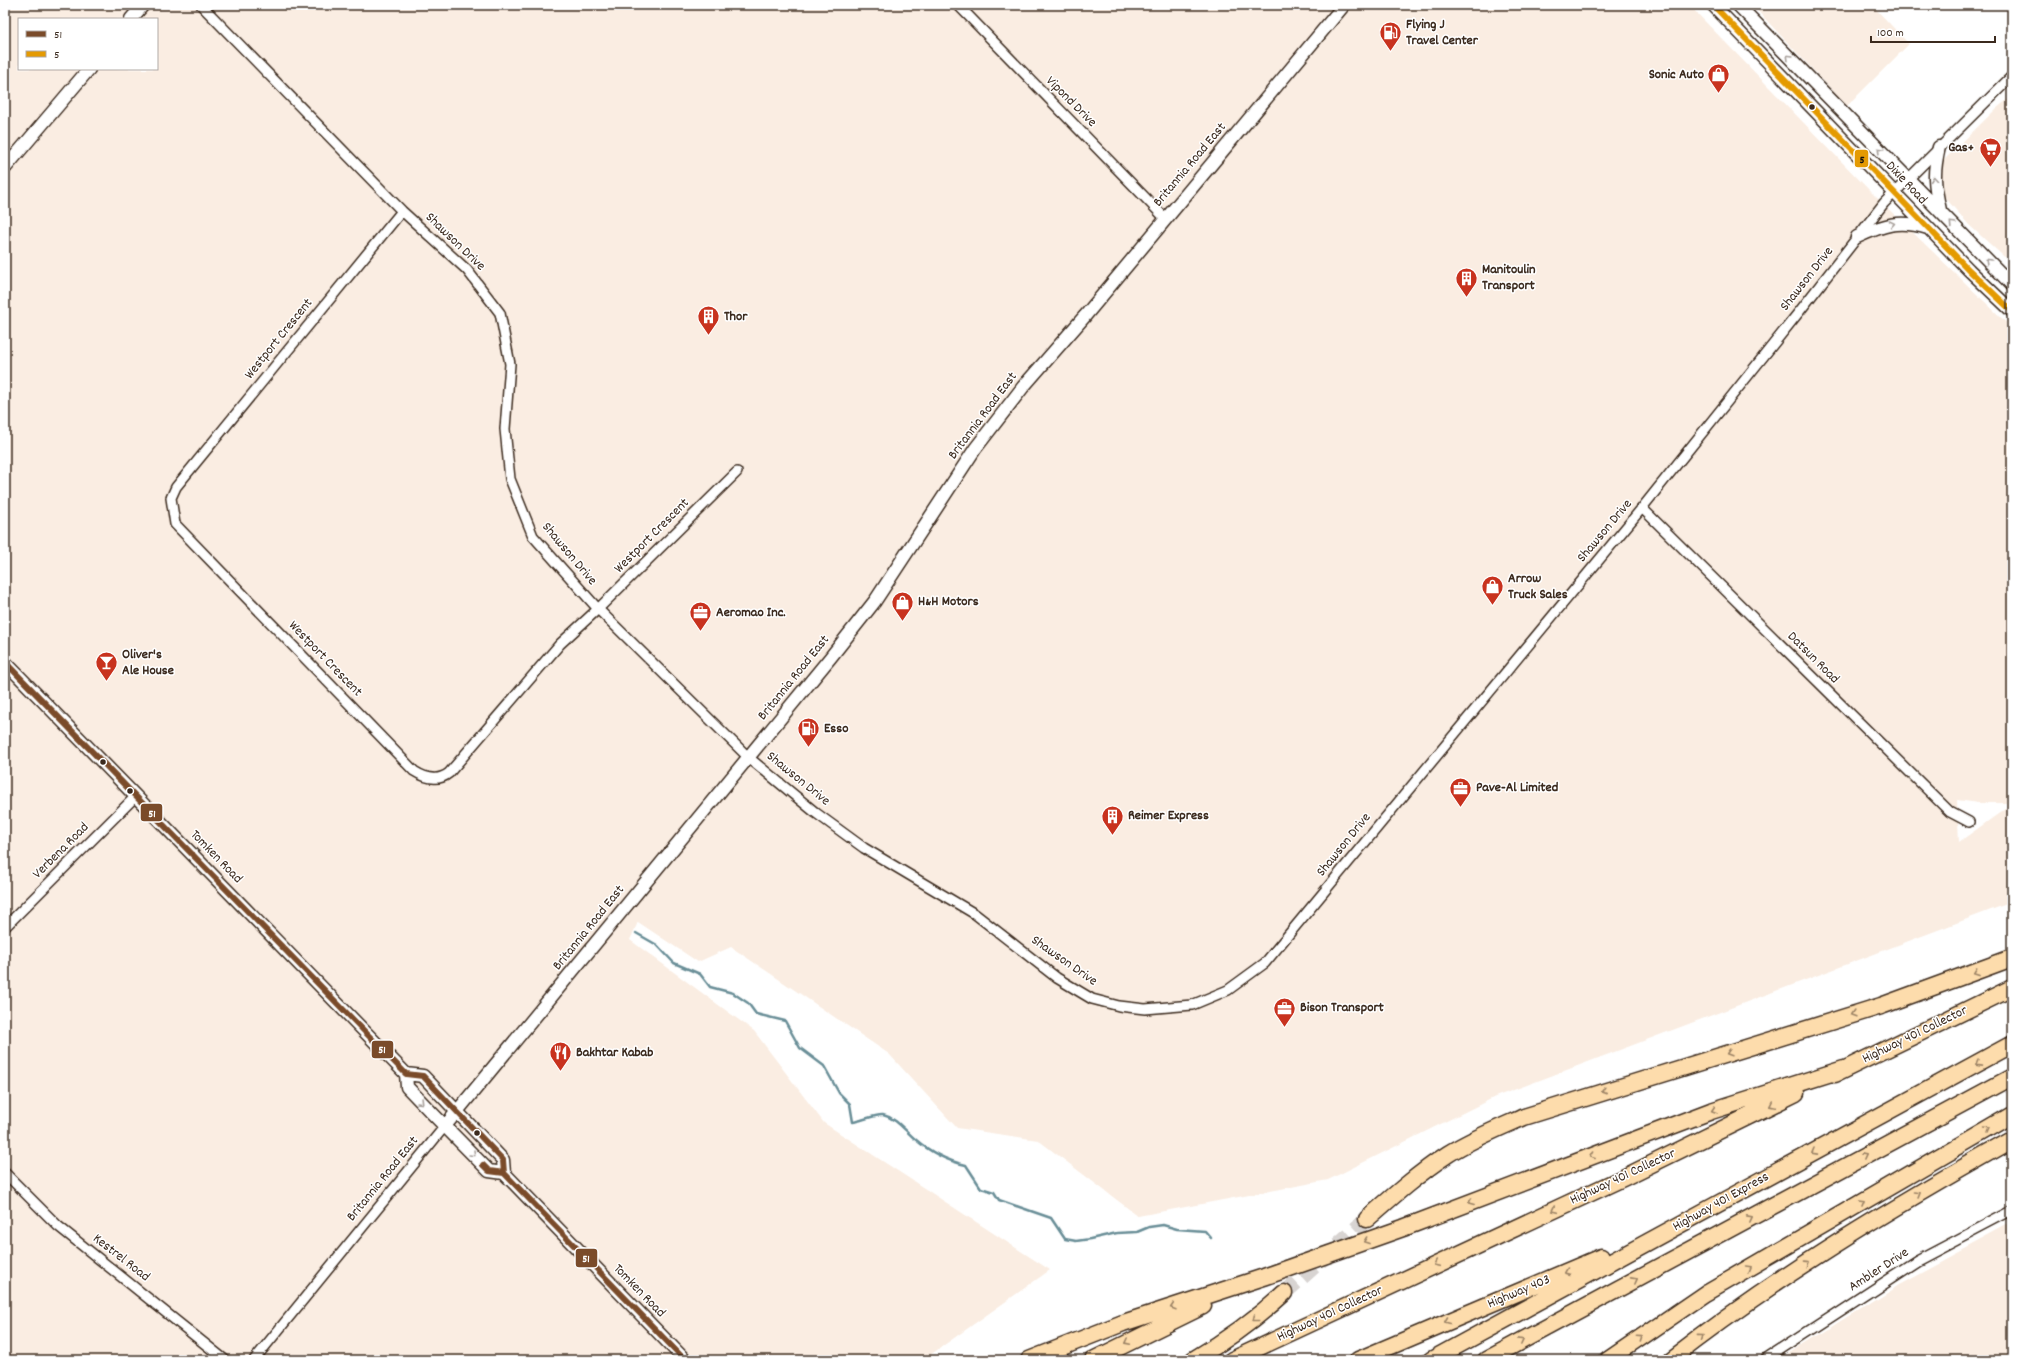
<svg xmlns="http://www.w3.org/2000/svg" width="2017" height="1365" font-family="Dekko,sans-serif">
<rect width="100%" height="100%" fill="#fff"/>
<filter id="ink" filterUnits="userSpaceOnUse"><feTurbulence type="fractalNoise" baseFrequency=".025" numOctaves="2"/><feDisplacementMap in="SourceGraphic" scale="8" xChannelSelector="R" yChannelSelector="G"/><feConvolveMatrix kernelMatrix="1 2 1 2 8 2 1 2 1" color-interpolation-filters="sRGB"/></filter>
<g filter="url(#ink)">
<path fill="#faede2" fill-rule="evenodd" d="M5,5H1689L1875,196L2012,328V803H1979L1957,800L1959,842L2012,804V902L1495,1097L1328,1180L1138,1216L1038,1140L957,1128L889,1054L731,947L698,962L638,922L630,940L754,1031L824,1123L1050,1270L923,1360H5ZM19,19H157V69H19Z
M1752,5H1872L1909,44L1847,106Z
M2012,96V264L1969,225L1942,194L1938,186L1941,163L1997,108Z
M2012,1223V1360H1779L1899,1284Z"/>
<g fill="none" stroke-linecap="round" stroke-linejoin="round">
<path stroke="#698e97" stroke-width="2.5" d="M636,933L657,945L674,963L700,974L710,987L733,993L748,1003L756,1014L785,1021L800,1048L824,1066L839,1093L850,1104L853,1122C860,1121 877,1114 883,1115C897,1118 905,1131 915,1139C930,1152 947,1161 966,1165L981,1188L994,1192L999,1200L1051,1218L1065,1239L1076,1241L1090,1239L1117,1233L1137,1232L1149,1227L1163,1225L1177,1229L1205,1231L1211,1238"/>
<path stroke="#d8d4d2" stroke-width="16" stroke-dasharray="16 8" stroke-linecap="butt" d="M1284,1293L1367,1219"/>
<defs>
<path id="street" d="M201,5L402,211L467,270L500,313L510,364L505,429L510,479L533,536L598,609L748,757L816,813L864,848L975,914L1057,978L1092,999L1119,1006L1145,1009L1192,1005L1228,990L1265,963L1642,508L1799,312L1884,203L2012,76
M958,5L1165,218
M402,211L176,487L171,498L175,524L414,771C425,778 438,782 449,773L560,644L598,609L737,472
M1642,508L1950,812L1969,822
M5,927L136,796
M5,1173L58,1226L225,1360
M254,1360L445,1126
M1765,1360L1917,1261L2012,1211"/>
<path id="secondary" d="M1713,5L1969,270L2012,311
M1738,5L2012,285
M131,19L143,5
M1939,147C1933,173 1934,184 1940,210
M5,168L89,69
M1857,237C1883,225 1899,219 1928,228
M5,662L406,1074L423,1076L503,1160L504,1173
M406,1074L407,1087L431,1112L489,1171L504,1173L685,1360
M445,1126L830,658L875,601L975,449L1023,387L1085,316L1344,5"/>
<path id="highway" d="M1835,1074L2012,988
M1367,1219C1393,1196 1419,1173 1448,1154C1472,1139 1499,1128 1524,1117L1881,1006L2012,958
M1029,1360L1123,1323L1264,1277L1403,1228L1711,1111L1844,1069
M1093,1360L1203,1306
M1193,1360C1227,1340 1255,1320 1284,1293
M1232,1360L1625,1177L1796,1093
M1358,1360L1601,1257
M1431,1360L2012,1044
M1486,1360L2012,1077
M1608,1360L1706,1293L2012,1115
M1670,1360C1776,1277 1894,1206 2012,1140"/>
</defs>
<use href="#street" stroke="#3b2a1e" stroke-width="12"/>
<use href="#secondary" stroke="#3b2a1e" stroke-width="15"/>
<use href="#highway" stroke="#3b2a1e" stroke-width="19"/>
<use href="#street" stroke="#fff" stroke-width="9"/>
<use href="#secondary" stroke="#fff" stroke-width="12"/>
<use href="#highway" stroke="#fddcac" stroke-width="16"/>
<defs>
<path id="bus-1" d="M5,662L406,1074L423,1076L503,1160L504,1173
M483,1165L489,1171L504,1173L685,1360"/>
<path id="bus-2" d="M1713,5L1969,270L2012,311"/>
</defs>
<use href="#bus-1" stroke="#fff" stroke-width="9"/>
<use href="#bus-2" stroke="#fff" stroke-width="9"/>
<use href="#bus-1" stroke="#7a4b2a" stroke-width="6"/>
<use href="#bus-2" stroke="#e49a03" stroke-width="6"/>
</g>
<defs><path id="oneway-chevron" d="M-2-3.5L2.5 0L-2 3.5" fill="none" stroke-width="1.6" stroke-linecap="round" stroke-linejoin="round"/></defs>
<g stroke="#a79f9a">
<use href="#oneway-chevron" transform="translate(1789 57) rotate(-135)"/>
<use href="#oneway-chevron" transform="translate(1880 150) rotate(-134)"/>
<use href="#oneway-chevron" transform="translate(1934 179) rotate(-95)"/>
<use href="#oneway-chevron" transform="translate(1892 224) rotate(-10)"/>
<use href="#oneway-chevron" transform="translate(1952 224) rotate(-133)"/>
<use href="#oneway-chevron" transform="translate(1988 261) rotate(-135)"/>
<use href="#oneway-chevron" transform="translate(421 1102) rotate(46)"/>
<use href="#oneway-chevron" transform="translate(473 1154) rotate(45)"/>
</g>
<g stroke="#9c8365">
<use href="#oneway-chevron" transform="translate(1976 972) rotate(160)"/>
<use href="#oneway-chevron" transform="translate(1853 1014) rotate(163)"/>
<use href="#oneway-chevron" transform="translate(1729 1053) rotate(163)"/>
<use href="#oneway-chevron" transform="translate(1978 1063) rotate(151)"/>
<use href="#oneway-chevron" transform="translate(1604 1091) rotate(163)"/>
<use href="#oneway-chevron" transform="translate(1772 1105) rotate(154)"/>
<use href="#oneway-chevron" transform="translate(1714 1110) rotate(162)"/>
<use href="#oneway-chevron" transform="translate(1988 1129) rotate(-30)"/>
<use href="#oneway-chevron" transform="translate(1814 1152) rotate(151)"/>
<use href="#oneway-chevron" transform="translate(1592 1156) rotate(159)"/>
<use href="#oneway-chevron" transform="translate(1864 1156) rotate(-28)"/>
<use href="#oneway-chevron" transform="translate(1918 1194) rotate(-31)"/>
<use href="#oneway-chevron" transform="translate(1471 1202) rotate(159)"/>
<use href="#oneway-chevron" transform="translate(1862 1203) rotate(-30)"/>
<use href="#oneway-chevron" transform="translate(1554 1210) rotate(155)"/>
<use href="#oneway-chevron" transform="translate(1750 1218) rotate(-28)"/>
<use href="#oneway-chevron" transform="translate(1366 1241) rotate(160)"/>
<use href="#oneway-chevron" transform="translate(1808 1263) rotate(-33)"/>
<use href="#oneway-chevron" transform="translate(1436 1264) rotate(155)"/>
<use href="#oneway-chevron" transform="translate(1749 1268) rotate(-30)"/>
<use href="#oneway-chevron" transform="translate(1567 1272) rotate(157)"/>
<use href="#oneway-chevron" transform="translate(1635 1280) rotate(-28)"/>
<use href="#oneway-chevron" transform="translate(1173 1307) rotate(162)"/>
<use href="#oneway-chevron" transform="translate(1255 1319) rotate(141)"/>
<use href="#oneway-chevron" transform="translate(1447 1321) rotate(157)"/>
<use href="#oneway-chevron" transform="translate(1701 1337) rotate(-36)"/>
<use href="#oneway-chevron" transform="translate(1640 1338) rotate(-34)"/>
<use href="#oneway-chevron" transform="translate(1521 1341) rotate(-28)"/>
<use href="#oneway-chevron" transform="translate(1127 1342) rotate(153)"/>
</g>
</g>
<defs>
<symbol id="fuel-pin" viewBox="-11 -11 22 30"><path d="M0 17L-7.5 6A9.5 9.5 0 1 1 7.5 6Z" fill="#c8321e" stroke="#fff"/><path d="M-5.5-6h7V0h2V4h1.3V-2.5L3-4.5l.8-.8L6-3V5H2.5V1h-1V6h-7ZM-4.2-4.7v3.2H.2V-4.7Z" fill="#fff"/></symbol>
<symbol id="shop-pin" viewBox="-11 -11 22 30"><path d="M0 17L-7.5 6A9.5 9.5 0 1 1 7.5 6Z" fill="#c8321e" stroke="#fff"/><path d="M-5-2.5h2.3a2.7 3.5 0 0 1 5.4 0H5L5.5 6h-11ZM-1.5-2.5h3a1.5 2.3 0 0 0-3 0Z" fill="#fff"/></symbol>
<symbol id="supermarket-pin" viewBox="-11 -11 22 30"><path d="M0 17L-7.5 6A9.5 9.5 0 1 1 7.5 6Z" fill="#c8321e" stroke="#fff"/><path d="M-6-5.5h2.5l.6 2H6L4.5 2H-2.5L-4.4-4H-6ZM-1.5 3.2a1.3 1.3 0 1 0 .1 0ZM3 3.2a1.3 1.3 0 1 0 .1 0Z" fill="#fff"/></symbol>
<symbol id="building-pin" viewBox="-11 -11 22 30"><path d="M0 17L-7.5 6A9.5 9.5 0 1 1 7.5 6Z" fill="#c8321e" stroke="#fff"/><path d="M-4-6H4V6H1V3H-1V6H-4ZM-2.5-4.3h1.7v1.8h-1.7ZM.8-4.3h1.7v1.8H.8ZM-2.5-1h1.7V.8h-1.7ZM.8-1h1.7V.8H.8Z" fill="#fff"/></symbol>
<symbol id="office-pin" viewBox="-11 -11 22 30"><path d="M0 17L-7.5 6A9.5 9.5 0 1 1 7.5 6Z" fill="#c8321e" stroke="#fff"/><path d="M-6-3h4V-5.5h4V-3h4V5H-6ZM-1-4.5V-3h2v-1.5ZM-6 0V1H6V0Z" fill="#fff"/></symbol>
<symbol id="bar-pin" viewBox="-11 -11 22 30"><path d="M0 17L-7.5 6A9.5 9.5 0 1 1 7.5 6Z" fill="#c8321e" stroke="#fff"/><path d="M-6-5H6L.8 .8V4.5H3.5V6h-7V4.5H-.8V.8Z" fill="#fff"/></symbol>
<symbol id="restaurant-pin" viewBox="-11 -11 22 30"><path d="M0 17L-7.5 6A9.5 9.5 0 1 1 7.5 6Z" fill="#c8321e" stroke="#fff"/><path d="M-5-6h1v4h1v-4h1v4h1v-4h1v5L-1.5 .5V6h-2V.5L-5-1ZM5-6V6H3V1.5H1.5Q1.5-4 5-6Z" fill="#fff"/></symbol>
</defs>
<g fill-rule="evenodd">
<use href="#fuel-pin" x="1378" y="20" width="25" height="34"/>
<use href="#shop-pin" x="1706" y="62" width="25" height="34"/>
<use href="#supermarket-pin" x="1978" y="136" width="25" height="34"/>
<use href="#building-pin" x="1454" y="266" width="25" height="34"/>
<use href="#building-pin" x="696" y="304" width="25" height="34"/>
<use href="#shop-pin" x="1480" y="574" width="25" height="34"/>
<use href="#shop-pin" x="890" y="590" width="25" height="34"/>
<use href="#office-pin" x="688" y="600" width="25" height="34"/>
<use href="#bar-pin" x="94" y="650" width="25" height="34"/>
<use href="#fuel-pin" x="796" y="716" width="25" height="34"/>
<use href="#office-pin" x="1448" y="776" width="25" height="34"/>
<use href="#building-pin" x="1100" y="804" width="25" height="34"/>
<use href="#office-pin" x="1272" y="996" width="25" height="34"/>
<use href="#restaurant-pin" x="548" y="1040" width="25" height="34"/>
</g>
<g fill="#3b2a1e" stroke="#fff" stroke-width="1.5">
<circle cx="1812" cy="107" r="3.5"/>
<circle cx="103" cy="762" r="3.5"/>
<circle cx="130" cy="791" r="3.5"/>
<circle cx="477" cy="1133" r="3.5"/>
</g>
<g text-anchor="middle" dominant-baseline="central" stroke-width="3" stroke-linejoin="round" paint-order="stroke">
<g font-size="14" font-weight="bold" fill="#3b2a1e" stroke="#fff" text-anchor="start">
<text x="1406" y="25">Flying J<tspan x="1406" dy="16">Travel Center</tspan></text>
<text x="1704" y="75" text-anchor="end">Sonic Auto</text>
<text x="1974" y="148" text-anchor="end">Gas+</text>
<text x="1482" y="270">Manitoulin<tspan x="1482" dy="16">Transport</tspan></text>
<text x="724" y="317">Thor</text>
<text x="1508" y="579">Arrow<tspan x="1508" dy="16">Truck Sales</tspan></text>
<text x="918" y="602">H&amp;H Motors</text>
<text x="716" y="613">Aeromao Inc.</text>
<text x="122" y="655">Oliver's<tspan x="122" dy="16">Ale House</tspan></text>
<text x="824" y="729">Esso</text>
<text x="1476" y="788">Pave-Al Limited</text>
<text x="1128" y="816">Reimer Express</text>
<text x="1300" y="1008">Bison Transport</text>
<text x="576" y="1053">Bakhtar Kabab</text>
</g>
<g font-size="14" fill="#3b2a1e" stroke="#fff">
<text transform="translate(1071 102) rotate(45)">Vipond Drive</text>
<text transform="translate(1190 165) rotate(-50)">Britannia Road East</text>
<text transform="translate(1906 183) rotate(47)">Dixie Road</text>
<text transform="translate(455 242) rotate(44)">Shawson Drive</text>
<text transform="translate(1807 279) rotate(-52)">Shawson Drive</text>
<text transform="translate(279 339) rotate(-51)">Westport Crescent</text>
<text transform="translate(983 416) rotate(-53)">Britannia Road East</text>
<text transform="translate(1605 531) rotate(-50)">Shawson Drive</text>
<text transform="translate(652 536) rotate(-45)">Westport Crescent</text>
<text transform="translate(569 554) rotate(50)">Shawson Drive</text>
<text transform="translate(1813 658) rotate(45)">Datsun Road</text>
<text transform="translate(325 659) rotate(46)">Westport Crescent</text>
<text transform="translate(794 678) rotate(-51)">Britannia Road East</text>
<text transform="translate(798 779) rotate(39)">Shawson Drive</text>
<text transform="translate(1344 845) rotate(-51)">Shawson Drive</text>
<text transform="translate(61 851) rotate(-45)">Verbena Road</text>
<text transform="translate(216 857) rotate(46)">Tomken Road</text>
<text transform="translate(589 928) rotate(-51)">Britannia Road East</text>
<text transform="translate(1064 961) rotate(35)">Shawson Drive</text>
<text transform="translate(1915 1035) rotate(-26)">Highway 401 Collector</text>
<text transform="translate(1623 1177) rotate(-25)">Highway 401 Collector</text>
<text transform="translate(383 1179) rotate(-51)">Britannia Road East</text>
<text transform="translate(1721 1202) rotate(-29)">Highway 401 Express</text>
<text transform="translate(121 1258) rotate(38)">Kestrel Road</text>
<text transform="translate(1879 1270) rotate(-33)">Ambler Drive</text>
<text transform="translate(639 1291) rotate(46)">Tomken Road</text>
<text transform="translate(1519 1292) rotate(-23)">Highway 403</text>
<text transform="translate(1330 1314) rotate(-25)">Highway 401 Collector</text>
</g>
</g>
<g stroke="#fff" stroke-width="1.5">
<rect x="1854" y="149" width="15" height="19" rx="4" fill="#e49a03"/>
<rect x="140" y="803" width="23" height="19" rx="4" fill="#7a4b2a"/>
<rect x="371" y="1040" width="23" height="19" rx="4" fill="#7a4b2a"/>
<rect x="575" y="1248" width="23" height="20" rx="4" fill="#7a4b2a"/>
</g>
<g font-size="11" text-anchor="middle" font-weight="bold" fill="#fff">
<text x="152" y="817">51</text>
<text x="382" y="1053">51</text>
<text x="586" y="1262">51</text>
</g>
<g font-size="11" text-anchor="middle" font-weight="bold" fill="#111">
<text x="1862" y="163">5</text>
</g>
<rect width="2017" height="1365" fill="none" stroke="#fff" stroke-width="20"/>
<rect x="10" y="10" width="1997" height="1345" fill="none" stroke="#3b2a1e" stroke-width="1.5" filter="url(#ink)"/>
<rect x="18" y="18" width="140" height="52" fill="#ffffff" stroke="#b1aaa5"/>
<rect x="26" y="31" width="20" height="6" fill="#7a4b2a" stroke="#b1aaa5"/>
<text x="54" y="38" font-size="12" fill="#3b2a1e">51</text>
<rect x="26" y="51" width="20" height="6" fill="#e49a03" stroke="#b1aaa5"/>
<text x="54" y="58" font-size="12" fill="#3b2a1e">5</text>
<path d="M1871 36v6h124v-6" fill="none" stroke="#3b2a1e" stroke-width="2"/>
<text x="1877" y="36" font-size="12" fill="#3b2a1e" stroke="#ffffff" stroke-width="3" paint-order="stroke">100 m</text>
</svg>
